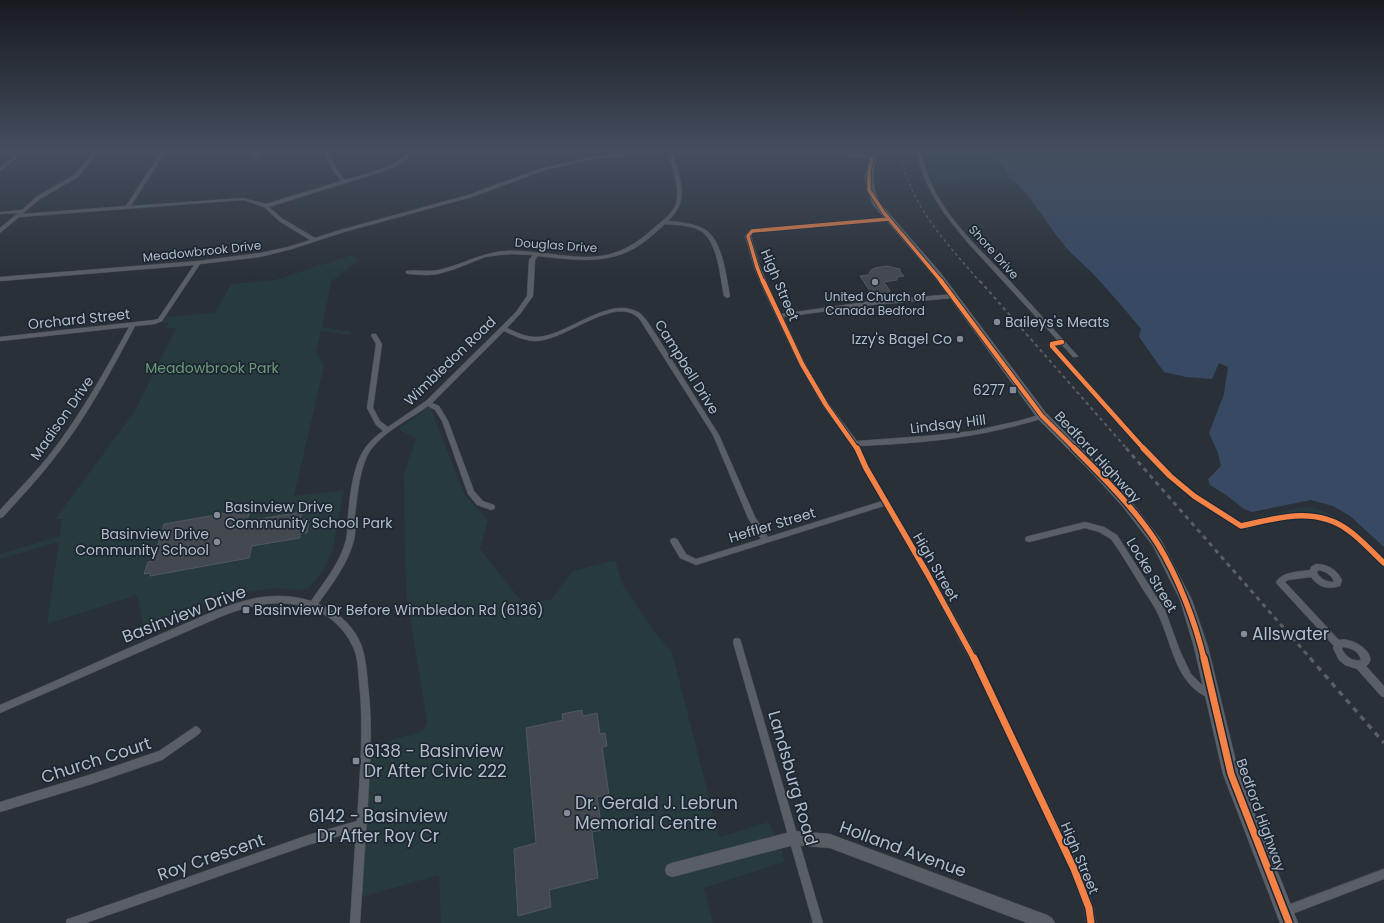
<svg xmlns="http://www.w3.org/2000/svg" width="1384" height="923" font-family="Poppins,sans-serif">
<rect width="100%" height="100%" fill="#2a3038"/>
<path fill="#273a3e" d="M922,149H990H987L997,163H1001L1010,177H1003L1008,180L936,185L930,173Z
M352,255L358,261L331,282L322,327L352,332L350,335L321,331L316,352L324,366L294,496L344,490L332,552L323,571L309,588L302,590L273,588L240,593L199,606L144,629L137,595L47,624L59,542L0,559V554L60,536L62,519H55L135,411L176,328L164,329L169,323H163L166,317L215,313L231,284L275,280Z
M430,406L464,494L488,520L480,549L523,603L552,599L573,571L615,560L623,585L653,630L672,652L719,837L769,822L782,852L784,862L704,888L713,923H441L439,875L361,897L368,748L424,730L427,722L407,599L405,556L404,474L416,439L398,429Z
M1310,507C1342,514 1362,538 1384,559V569L1340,527L1322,516L1308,515L1247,529L1241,521L1298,508Z"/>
<path fill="#384963" d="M987,149H1384V547L1350,516L1333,506L1311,500L1252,512L1244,509L1226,495L1210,485L1208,479L1221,466L1218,453L1209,433L1224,394L1228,367L1219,363L1212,379L1186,377L1164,372L1139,337L1141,329C1126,311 1111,293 1095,276C1084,264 1070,254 1061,241C1047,224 1026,186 1006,177L1010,176L1001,163H996Z"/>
<path fill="#444950" stroke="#52575f" d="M887,266L900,269V272L904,276L897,277V280L884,282L890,291L885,294L886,295L874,297L860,276L868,275L871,270L875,268Z
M250,509L247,521L302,512L300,520L309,519L307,533L300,534V538L252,546L249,558L150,576V573L144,574L148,562L153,561L164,524Z
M582,710L583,716L597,713L600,734L605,733L607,746L602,747L609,794L597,797L602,830L592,832L598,878L549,890L551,907L518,916L514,849L536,843L526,728L563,720L562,714Z"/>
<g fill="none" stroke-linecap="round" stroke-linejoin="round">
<defs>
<path id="street" d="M25,149H29L0,171V168Z
M97,149H101L78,177L40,199L22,214L126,206L163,149H167L131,206L243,198L266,204L341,181C333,171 326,162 326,149H330C332,162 337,170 345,180C362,175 380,171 396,162C404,158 411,149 420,149L400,164L387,170L269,207L283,219L315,238L340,230L468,195L539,169L592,157L669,150L753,149L819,151L874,156V158H872L819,153L753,151L672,152C680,179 691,199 668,221C679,222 693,223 704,229C723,239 726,277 730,296L729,297L727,298L724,296C720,278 718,239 699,230C689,225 676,225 665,224C657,231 650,238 641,244C610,266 574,260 538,256L535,260L533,296L520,314L507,328C516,332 525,337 536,337C566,337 608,295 638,312C645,316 650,326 655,333L719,435L755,517L768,537L882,501L862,468L852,445L824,407L799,364L764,291L754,267L745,236L750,230L752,229L891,218V220H889L754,232L751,236L760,267L781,314L872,301L954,294L957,296L954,298L872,305L783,317L805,364L828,403L857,441L926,436L973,431L1018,421L1042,414L1045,416L1044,418C1021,425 997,431 973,435C935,442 897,444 859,446L869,467L930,571L977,656L1078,865L1094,908L1096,923H1086L1084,908L1070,871L971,662L924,575L884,506L696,565L680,558L670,541L671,539L674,538L677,539L686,554L696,559L761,539L748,518L713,435L642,323C640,319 637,316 633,314C608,301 565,340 536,341C525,341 514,336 504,331L432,403L439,406L448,421L474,491L483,501L494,505L495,507L494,509L491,510L477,505L468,494L442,421L435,410L428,406C409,420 384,431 370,451C360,465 357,498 355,516C355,524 356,532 354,540C348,564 332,584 318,604C338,611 355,627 362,647C366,660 367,673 368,686C373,725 370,763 368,802C365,842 363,883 360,923H350L356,831L308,845L86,923H66L67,919L71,918L308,835L357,821C360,774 364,727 359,681C358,669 358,656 352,645C345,630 331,616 315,610C314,609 312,610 310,609C278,596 243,607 213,620L0,713V705C56,681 112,655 168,631C197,619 226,604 256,598C274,595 293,595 311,601C324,582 340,563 346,540C348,532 347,524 348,516C350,495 353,465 365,448C370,441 377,435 383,431L376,425L367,408L376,344L371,335L372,334H376L382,344L373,408L380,421L388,427L426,401L516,312L527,296L529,260L533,255L512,254L499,255L485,257L455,269L438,274L427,275L408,274L406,273V271C418,269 430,273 442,269C464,264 483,252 506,251C518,250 530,252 542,253C591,259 616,263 655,227C661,222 669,216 674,208C683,192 672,168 667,152L592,159L542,171L472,197L344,232L292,249L260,257L200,264L162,321L155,324L135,326C111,371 87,417 55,457C39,478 21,497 3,517L0,518V510C17,491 35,473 51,453C81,414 105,371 129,327L0,341V337L154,320L158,319L194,265L0,281V277L198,261L260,253L288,247L310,240L279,221L264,207L243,200L19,217L0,233V228L18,213L0,214V212L22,210L36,197L74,175Z
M254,149H258L256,151L258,158L254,157L252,151Z
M917,149H921C923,160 926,171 930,181C947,220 981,250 1009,280C1032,305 1054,330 1077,355L1078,356L1077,357H1073L967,242L944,213L934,197L926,182L920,166Z
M1085,522L1104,527L1117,535L1165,610L1180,651L1191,674L1200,683L1214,692L1215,695L1214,698L1211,699C1175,685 1173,645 1158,614C1154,606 1149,598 1144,591C1133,573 1123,556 1111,539L1099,532L1085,528L1029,542L1026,541L1025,539L1026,537L1029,536Z
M1316,564C1328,564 1337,570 1342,580L1340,586C1328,590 1318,587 1311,577L1288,580L1285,582L1339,640C1353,636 1381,656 1366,666L1384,686V697L1381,696L1357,669L1345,665L1339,660L1333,648L1334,646L1277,584L1276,582C1283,571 1298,572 1310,570L1311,567ZM1318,570C1325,571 1332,575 1334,582C1326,582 1321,579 1317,573ZM1343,647C1351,648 1359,651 1361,660C1353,662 1345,656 1342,649Z
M737,638L740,639L741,642L823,923H813L733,642L734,639Z
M196,726L199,728L201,731L199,734L162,760L92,784L0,812V802L92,774L159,751Z
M1384,869V879L1284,917L1280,916L1279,912L1280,908Z"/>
<path id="secondary" d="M794,831L830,834L1047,915L1052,918L1055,923H1027L830,848L794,845L672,877L667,875L665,870L667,865L672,863Z"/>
<path id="primary" d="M874,149H880C872,168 871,184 879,202L940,272L1046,413L1099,466L1131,501L1161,540L1192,600L1208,647L1239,774L1298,923H1280L1223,774L1194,647L1180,600L1153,546L1123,507L1091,472L1038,419L934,276L873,205L867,189L865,176L868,163Z"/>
</defs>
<use href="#street" stroke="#484c53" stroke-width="1"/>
<use href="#secondary" stroke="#484c53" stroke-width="1"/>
<use href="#primary" stroke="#484c55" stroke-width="1"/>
<use href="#street" fill="#5a5e66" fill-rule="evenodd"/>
<use href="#secondary" fill="#595d64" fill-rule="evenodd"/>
<use href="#primary" fill="#5c6168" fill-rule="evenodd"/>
<path stroke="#595d64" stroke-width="1.5" stroke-dasharray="3 3" stroke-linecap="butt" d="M899,149C910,206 944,240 980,282"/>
<path stroke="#595d64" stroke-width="2" stroke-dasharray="3.5 3.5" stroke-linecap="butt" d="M980,281L1127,449"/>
<path stroke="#595d64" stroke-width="3" stroke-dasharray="4.5 4.5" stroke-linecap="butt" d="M1126,448L1311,659"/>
<path stroke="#595d64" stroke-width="3.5" stroke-dasharray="5.5 5.5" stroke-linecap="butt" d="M1310,658L1384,743"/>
<defs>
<path id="cycleway-far3" d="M872,157L869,172V190L884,213L942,282
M763,282L757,267L748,236L752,231L889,219"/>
<path id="cycleway-far2" d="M763,281L802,364L826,405L857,449
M941,281L1042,416L1075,449
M1062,342L1052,344V346L1144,449"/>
<path id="cycleway-far1" d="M857,448L866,468L927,573L974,659
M1074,448C1103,477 1135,509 1157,543C1178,577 1195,621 1204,659
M1143,448L1170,476L1194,496L1241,526C1277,518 1315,506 1348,530C1361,539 1372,552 1384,563"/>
<path id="cycleway" d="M974,658L1074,869L1089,908L1091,923
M1204,658L1231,774L1289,923"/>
</defs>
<use href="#cycleway-far3" stroke="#1d2633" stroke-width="5"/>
<use href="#cycleway-far2" stroke="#1d2633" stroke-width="6"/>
<use href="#cycleway-far1" stroke="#1d2633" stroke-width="8"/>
<use href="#cycleway" stroke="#1d2633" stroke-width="10"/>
<use href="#cycleway-far3" stroke="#f48246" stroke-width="3.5"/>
<use href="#cycleway-far2" stroke="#f48246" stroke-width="4.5"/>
<use href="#cycleway-far1" stroke="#f48246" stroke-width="5.5"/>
<use href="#cycleway" stroke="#f48246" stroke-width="7"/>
</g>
<linearGradient id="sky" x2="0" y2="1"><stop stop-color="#171a1f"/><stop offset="0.54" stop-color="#444e5e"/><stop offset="1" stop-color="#444e5e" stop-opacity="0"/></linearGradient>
<rect width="1384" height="278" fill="url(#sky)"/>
<g fill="#848b96" stroke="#1d2633" stroke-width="1.5">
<circle cx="875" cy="282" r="4"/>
<circle cx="997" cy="322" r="4"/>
<circle cx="960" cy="339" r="4"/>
<rect x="1009" y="386" width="8" height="8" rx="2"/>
<circle cx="217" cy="515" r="4"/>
<circle cx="217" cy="542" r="4"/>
<rect x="242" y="606" width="8" height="8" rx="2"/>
<circle cx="1244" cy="634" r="4"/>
<rect x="352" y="757" width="8" height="8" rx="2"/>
<rect x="374" y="795" width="8" height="8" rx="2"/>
<circle cx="567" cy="813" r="4"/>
</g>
<g text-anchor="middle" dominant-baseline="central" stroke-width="3.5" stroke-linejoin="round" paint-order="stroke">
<g font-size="12" fill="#b4bcc9" stroke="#1d2633">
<text transform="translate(556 245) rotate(4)">Douglas Drive</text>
<text transform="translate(202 251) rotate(-6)">Meadowbrook Drive</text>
<text transform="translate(994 252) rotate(48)">Shore Drive</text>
</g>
<g font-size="12" fill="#b4bcc9" stroke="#1d2633">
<text x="875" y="296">United Church of<tspan x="875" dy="14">Canada Bedford</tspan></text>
</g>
<g font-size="14" fill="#b4bcc9" stroke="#1d2633">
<text transform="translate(780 285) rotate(67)">High Street</text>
<text transform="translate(79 319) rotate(-6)">Orchard Street</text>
<text transform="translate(450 361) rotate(-44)">Wimbledon Road</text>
<text transform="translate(687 367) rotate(58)">Campbell Drive</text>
<text transform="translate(62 418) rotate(-55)">Madison Drive</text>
<text transform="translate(948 424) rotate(-7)">Lindsay Hill</text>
<text transform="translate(1098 457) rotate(47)">Bedford Highway</text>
<text transform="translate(772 525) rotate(-17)">Heffler Street</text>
<text transform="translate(936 567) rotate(60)">High Street</text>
<text transform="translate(1152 575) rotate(59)">Locke Street</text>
<text transform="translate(1261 815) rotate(70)">Bedford Highway</text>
<text transform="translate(1080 858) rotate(67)">High Street</text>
</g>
<g font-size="14" fill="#b4bcc9" stroke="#1d2633" text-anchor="start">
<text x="1005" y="322">Baileys's Meats</text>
<text x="952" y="339" text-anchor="end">Izzy's Bagel Co</text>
<text x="1005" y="390" text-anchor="end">6277</text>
<text x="225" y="507">Basinview Drive<tspan x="225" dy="16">Community School Park</tspan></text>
<text x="209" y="534" text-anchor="end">Basinview Drive<tspan x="209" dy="16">Community School</tspan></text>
<text x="254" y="610">Basinview Dr Before Wimbledon Rd (6136)</text>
</g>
<g font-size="14" fill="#6b9a76" stroke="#1d2633">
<text x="212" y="368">Meadowbrook Park</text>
</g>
<g font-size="17" fill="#b4bcc9" stroke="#1d2633">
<text transform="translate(184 614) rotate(-21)">Basinview Drive</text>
<text transform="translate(96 760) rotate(-18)">Church Court</text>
<text transform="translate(793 778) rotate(74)">Landsburg Road</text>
<text transform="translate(903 849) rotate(20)">Holland Avenue</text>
<text transform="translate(211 857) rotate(-19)">Roy Crescent</text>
</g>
<g font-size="17" fill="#b4bcc9" stroke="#1d2633" text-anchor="start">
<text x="1252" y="634">Allswater</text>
<text x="364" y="751">6138 - Basinview<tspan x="364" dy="20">Dr After Civic 222</tspan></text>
<text x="575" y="803">Dr. Gerald J. Lebrun<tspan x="575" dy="20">Memorial Centre</tspan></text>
<text x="378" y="816" text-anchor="middle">6142 - Basinview<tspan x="378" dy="20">Dr After Roy Cr</tspan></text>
</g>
</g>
</svg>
